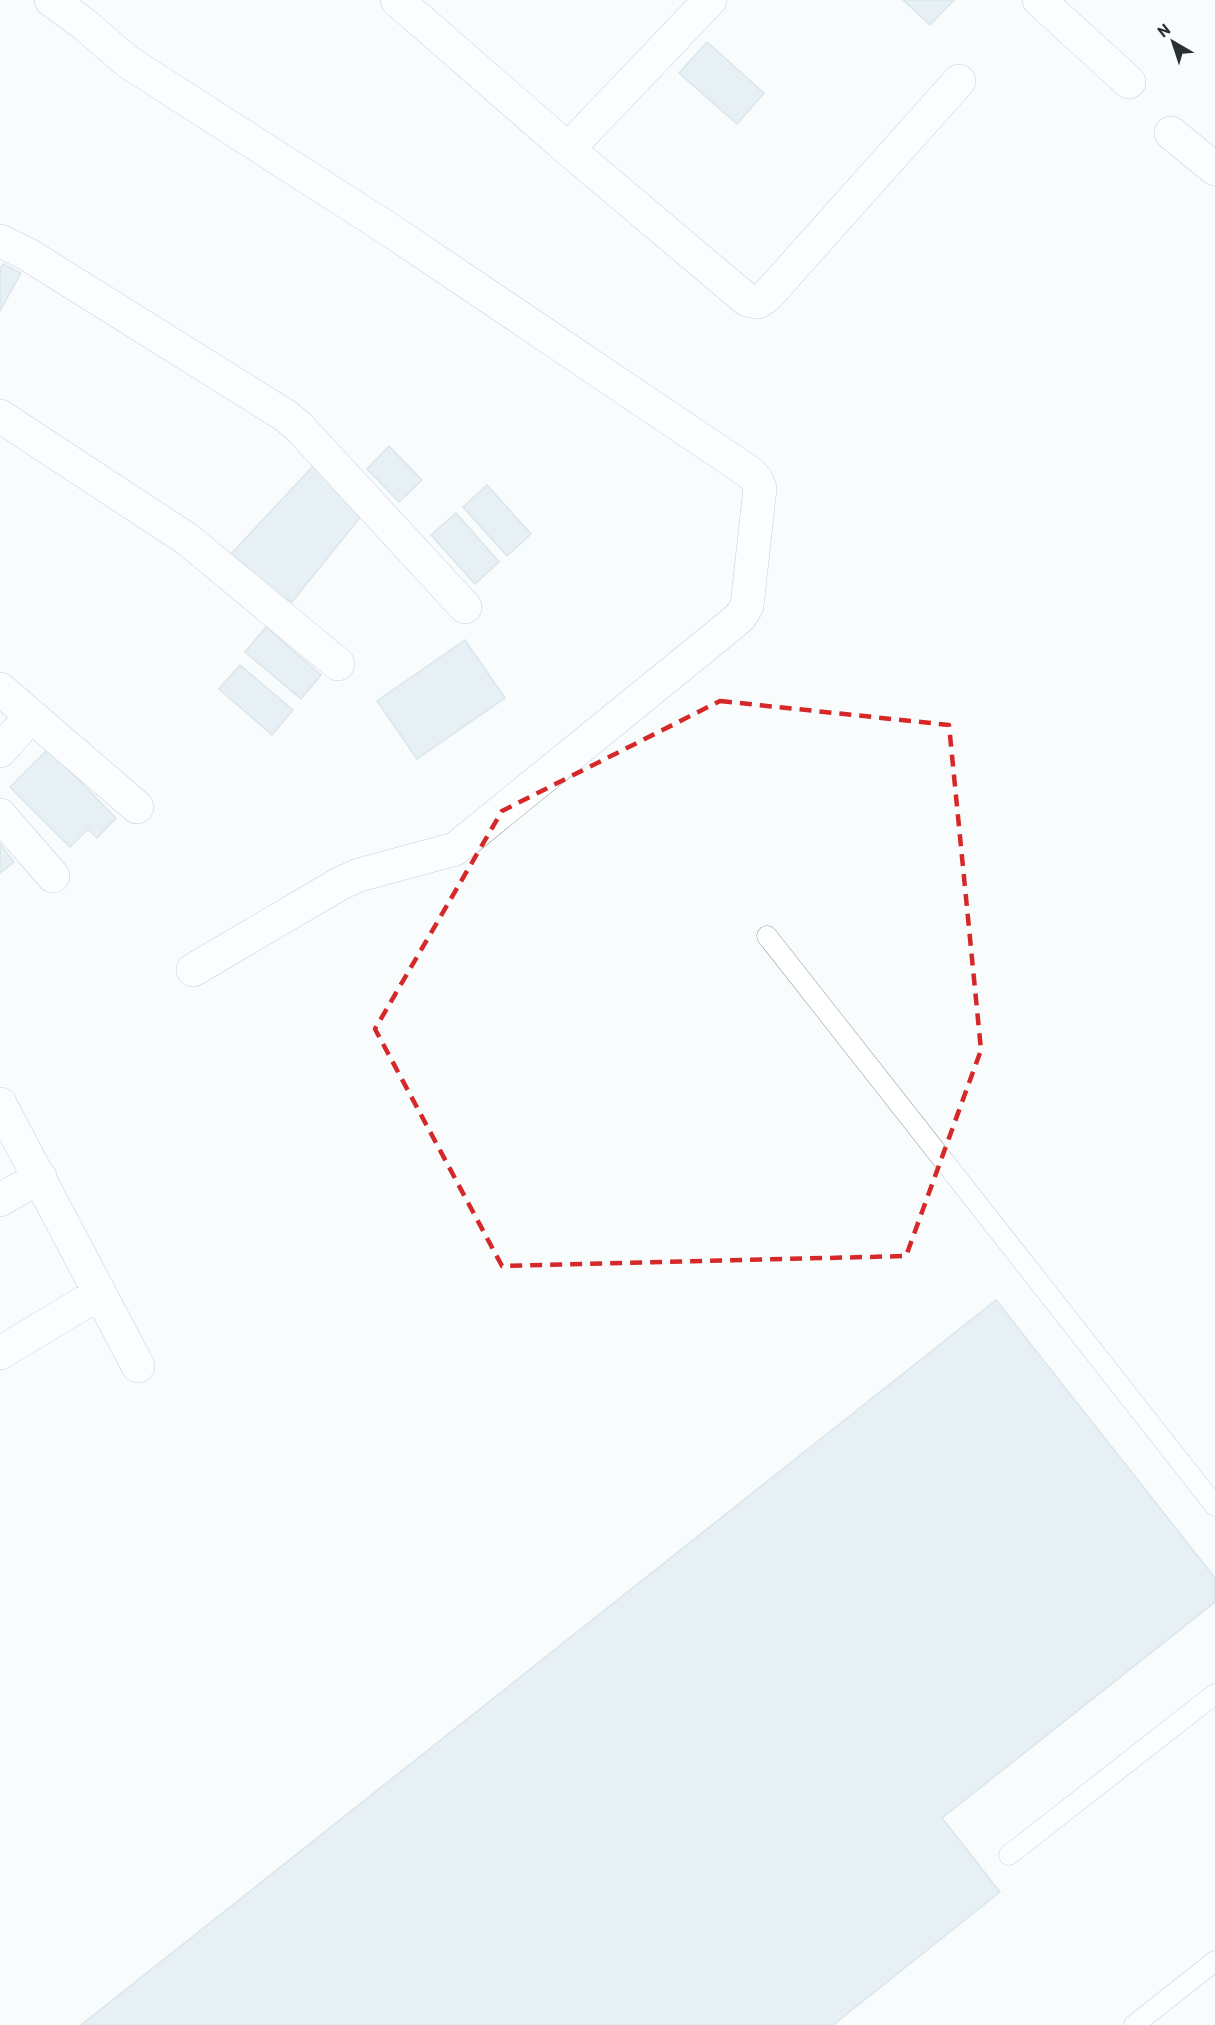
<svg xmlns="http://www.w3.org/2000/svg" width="1215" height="2025" font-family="Barlow,sans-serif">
<rect width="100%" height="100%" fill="#f8fcfd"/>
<path fill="#d2e4eb" stroke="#b9cbd2" stroke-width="1.5" d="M903,0H954L930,25Z
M707,42L764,93L737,124L679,73Z
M3,264L21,273L0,311V269Z
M389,446L422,480L399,502L367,469Z
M313,466L362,515L292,602L285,598L278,600L230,555Z
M487,485L531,534L507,556L463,507Z
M456,513L499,562L475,584L431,535Z
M266,627L321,675L301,699L245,652Z
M465,640L505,698L417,759L377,701Z
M240,665L293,710L272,735L219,689Z
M48,749L116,818L97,838L88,829L70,847L10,787Z
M0,844L14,862L0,873Z
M996,1300L1215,1578V1602L942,1818L1000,1892L833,2025H81Z"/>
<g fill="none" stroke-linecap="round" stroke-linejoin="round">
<defs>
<path id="service" d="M767,936L1215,1506
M1009,1855L1215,1694
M1134,2025L1215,1961"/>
<path id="minor" d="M51,0L84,24L128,62L393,232L749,472L756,479L760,488L747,606L740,617L727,628L455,849L359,875L341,883L193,970
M397,0L568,149L747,300L758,302L767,296L959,81
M1039,0L1129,82
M1171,133L1215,169
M568,149L710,0
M0,241L27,254L286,416L300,428L465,607
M0,416L187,539L338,664
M0,689L137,807
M0,751L31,716
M0,815L53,876
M0,1104L138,1366
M0,1200L40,1177
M0,1353L100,1293"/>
</defs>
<use href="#service" stroke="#8c9da4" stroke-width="21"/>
<use href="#minor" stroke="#8c9da4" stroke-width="34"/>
<use href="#service" stroke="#fff" stroke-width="20"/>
<use href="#minor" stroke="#fff" stroke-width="33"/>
</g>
<path d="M0 0H1215V2025H0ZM720,701L949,725L981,1050L906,1256L502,1266L375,1029L502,811Z" fill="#f8fcfd" fill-opacity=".55" fill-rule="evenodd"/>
<path fill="none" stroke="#d62828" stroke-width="4.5" stroke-dasharray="12 8" stroke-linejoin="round" d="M720,701L949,725L981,1050L906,1256L502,1266L375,1029L502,811Z"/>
<g transform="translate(1173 42) rotate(321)" stroke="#f8fcfd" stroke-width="4.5" paint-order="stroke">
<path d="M0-4.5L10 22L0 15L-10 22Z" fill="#283032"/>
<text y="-9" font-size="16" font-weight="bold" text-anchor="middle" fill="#283032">N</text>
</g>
</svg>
